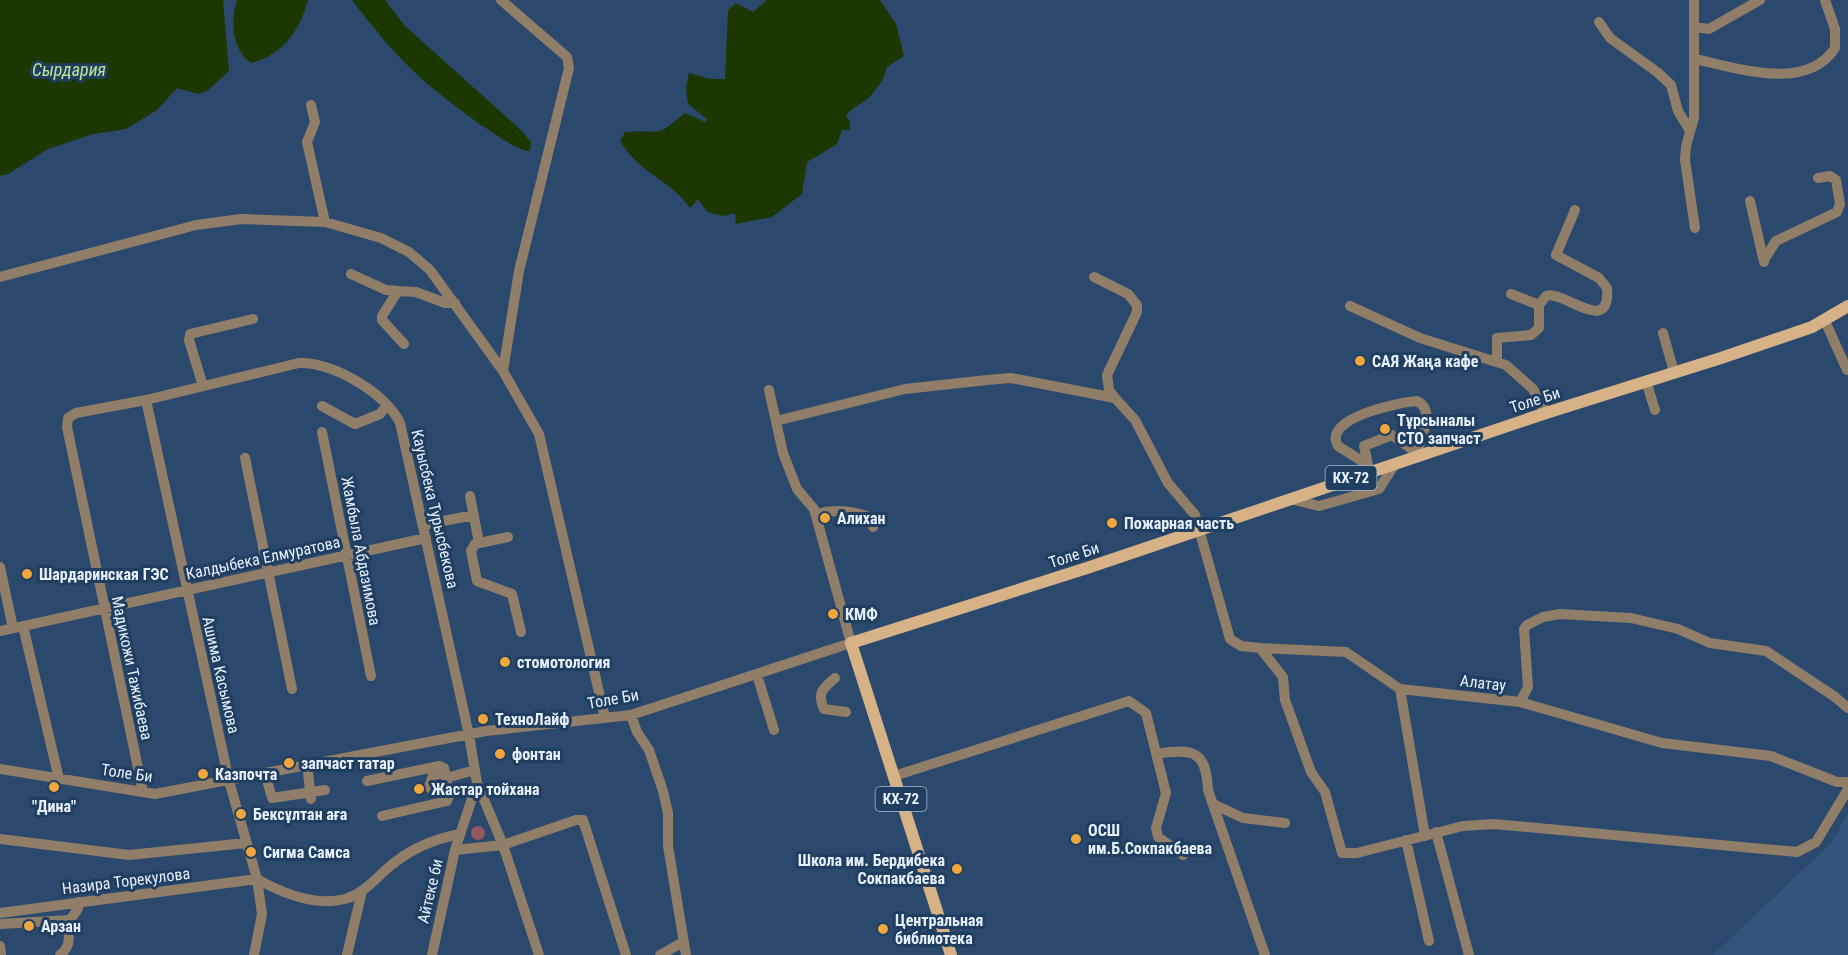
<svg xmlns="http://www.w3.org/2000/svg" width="1848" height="955" font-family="'Roboto Condensed',sans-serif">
<rect width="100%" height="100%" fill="#2b496c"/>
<path fill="#32557c" d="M1848,813V955H1713L1831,843Z"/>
<path fill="#965860" d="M471 833a7 7 0 1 1 14 0a7 7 0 1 1-14 0Z"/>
<path fill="#1d3701" d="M0,0H223L229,71L207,91L198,94L177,88L157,110L126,129L93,134L48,149L8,174L0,176Z
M237,0H308C300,30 283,55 251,63C232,50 230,21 237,0Z
M352,0H385L405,26L522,131L531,142L530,151C511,151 440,95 423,80C397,57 373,28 352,0Z
M767,0H880L896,24L904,56L887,67L882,81L869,98L851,110L846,116L850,122V130H842L837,144L807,162L802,194L772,217L736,224L735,213L723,216L707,212L698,199L690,208C671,180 641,175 620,141L625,132C662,129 653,140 685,113L705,122L707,119L688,104L686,89L689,73L711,79H725L728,10L736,3L753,12Z"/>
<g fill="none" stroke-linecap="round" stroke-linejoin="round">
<path stroke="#907e69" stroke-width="10" d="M501,0L567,57L569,68L519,271L503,371
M1694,0V118L1686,146L1685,160L1695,228
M1599,22L1610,38L1657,72L1671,85L1678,111L1690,131
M1694,27L1709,29L1760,0
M1694,59C1736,67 1806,93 1835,48V29L1825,0
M311,105L315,122L307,142L325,222
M1750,201L1764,262
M1764,260L1776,241L1837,212L1840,204L1836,180L1830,176L1818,178
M351,274L386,290L398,291
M0,277L196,225L241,219L325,222L381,238L409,252L430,270L503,371L539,434L605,718
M1094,277L1128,294L1137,305V312L1107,375L1109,390L1115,398
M1511,294L1539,305
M1350,306L1420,338L1506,365L1533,389L1546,413
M1825,321L1847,370
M1663,333L1674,372
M404,344L382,320V316L398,291L416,292L445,303H455
M1497,361V338L1531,335L1539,328V305L1546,296C1563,289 1611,338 1607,288L1599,278L1556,255L1575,210
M1646,381L1655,410
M203,386L189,340L190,334L253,319
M146,400L229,781L257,879L262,914L254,955
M322,406L355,424L380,414L387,405
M776,421L905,389L987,380L1011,378L1115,398L1135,420L1168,483L1195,515L1230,639L1241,646L1260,648L1346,652L1400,689L1520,702L1662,743L1771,756L1837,782H1848
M322,432L371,676
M245,458L292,689
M1368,465L1338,446C1321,418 1400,402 1417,401C1436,410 1421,437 1417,453
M1368,465L1364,446L1392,435L1421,456
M470,496L479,543
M1290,499L1319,506L1379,489L1395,464
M816,514C834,509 850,510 869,517L873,527
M423,525L474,515
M508,537L475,544L471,551L477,581L512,594L521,632
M0,567L13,628
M23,626L59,779
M0,631L426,538
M1260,648L1283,677L1285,700L1311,772L1325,792L1342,853H1357L1463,826L1494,824L1797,852L1816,842L1848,789
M757,675L774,730
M835,678C822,689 817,693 824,709L846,712
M1400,689L1425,836
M1520,702L1528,687L1524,629L1527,625L1543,617L1560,614L1631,618L1678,629L1710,643L1766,651L1835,697L1848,708
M631,715L637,732L649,750L663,791L668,813V846L686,955
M1156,754C1194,748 1206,751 1208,790L1265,955
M307,764L311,799
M0,769L155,794L486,731L631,715L851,643L814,509L797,489L783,453L769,390
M265,773L272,798L325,790
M445,773L433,775L429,787L435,792L449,790
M894,776L1129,701L1146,713L1166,793L1156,828L1158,837L1183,855
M367,781L439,766L444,768L446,778
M143,792L67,427L68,418L76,413L146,400L299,363C332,361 387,394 400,423L469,735L477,783L503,845L539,955
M1213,804L1243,818L1285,823
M382,816L447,801L449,796L446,778L475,770
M1436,832L1469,955
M0,839L129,855L246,843
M1406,840L1429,941
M455,850L503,845L576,820H583L626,955
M257,879C282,893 315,907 345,899C362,895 376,878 389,867C410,849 433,839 460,834
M0,913L257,879
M0,924L70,920
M0,946L1,955
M60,955C75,943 65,932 71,919C74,912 79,912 79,902
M347,955L362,891
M432,955L455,850L477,783
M660,955L683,942"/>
<path stroke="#d6b286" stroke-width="12" d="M951,955L851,643L1087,568L1546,413L1721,358L1812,327L1848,306"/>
</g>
<g fill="#efa73d" stroke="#203f60" stroke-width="2">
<circle cx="1360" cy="361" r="6"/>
<circle cx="1385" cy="429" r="6"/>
<circle cx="825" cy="518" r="6"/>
<circle cx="1112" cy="523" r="6"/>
<circle cx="27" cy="574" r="6"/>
<circle cx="833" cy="614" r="6"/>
<circle cx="505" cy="662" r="6"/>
<circle cx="483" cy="719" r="6"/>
<circle cx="500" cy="754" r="6"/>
<circle cx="289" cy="763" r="6"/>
<circle cx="203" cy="774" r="6"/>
<circle cx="54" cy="787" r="6"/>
<circle cx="419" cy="789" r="6"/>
<circle cx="241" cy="814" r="6"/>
<circle cx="1076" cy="839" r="6"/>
<circle cx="251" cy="852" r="6"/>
<circle cx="957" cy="869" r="6"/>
<circle cx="29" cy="926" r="6"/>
<circle cx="883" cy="929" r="6"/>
</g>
<g text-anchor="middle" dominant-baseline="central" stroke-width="6" stroke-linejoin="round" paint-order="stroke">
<g fill="#203f60" stroke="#abbbce" stroke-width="1.5">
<rect x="1325.5" y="466" width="51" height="24" rx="4.5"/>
<rect x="875.5" y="787" width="51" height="24" rx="4.5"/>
</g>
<g font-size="15" font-weight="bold" fill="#e6f0fd">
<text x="1351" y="478">КХ-72</text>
<text x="901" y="799">КХ-72</text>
</g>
<g font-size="16" font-weight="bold" fill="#e6f0fd" stroke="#203f60" text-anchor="start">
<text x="1372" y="361">САЯ Жаңа кафе</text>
<text x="1397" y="420">Тұрсыналы<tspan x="1397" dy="18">СТО запчаст</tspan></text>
<text x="837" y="518">Алихан</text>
<text x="1124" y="523">Пожарная часть</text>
<text x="39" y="574">Шардаринская ГЭС</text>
<text x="845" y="614">КМФ</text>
<text x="517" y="662">стомотология</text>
<text x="495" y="719">ТехноЛайф</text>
<text x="512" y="754">фонтан</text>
<text x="301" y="763">запчаст татар</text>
<text x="215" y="774">Казпочта</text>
<text x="431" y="789">Жастар тойхана</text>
<text x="54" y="806" text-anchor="middle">"Дина"</text>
<text x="253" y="814">Бексұлтан аға</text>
<text x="1088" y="830">ОСШ<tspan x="1088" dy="18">им.Б.Сокпакбаева</tspan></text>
<text x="263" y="852">Сигма Самса</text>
<text x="945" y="860" text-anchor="end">Школа им. Бердибека<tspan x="945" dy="18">Сокпакбаева</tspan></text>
<text x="895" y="920">Центральная<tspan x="895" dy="18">библиотека</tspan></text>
<text x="41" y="926">Арзан</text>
</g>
<g font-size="16" fill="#e6f0fd" stroke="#203f60">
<text transform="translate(1535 400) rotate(-18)">Толе Би</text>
<text transform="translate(435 509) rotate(77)">Кауысбека Турысбекова</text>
<text transform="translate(361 551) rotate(79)">Жамбыла Абдазимова</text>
<text transform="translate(1074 555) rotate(-18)">Толе Би</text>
<text transform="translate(263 558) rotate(-12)">Калдыбека Елмуратова</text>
<text transform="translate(132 668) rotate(78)">Мадикожи Тажибаева</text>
<text transform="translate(221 675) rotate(77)">Ашима Касымова</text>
<text transform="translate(1483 683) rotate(6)">Алатау</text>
<text transform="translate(613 699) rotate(-10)">Толе Би</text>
<text transform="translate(127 773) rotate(8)">Толе Би</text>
<text transform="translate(126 881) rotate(-7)">Назира Торекулова</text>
<text transform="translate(430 891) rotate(-77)">Айтеке би</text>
</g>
<g font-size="18" font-style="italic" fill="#bae798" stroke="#203f60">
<text x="69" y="69">Сырдария</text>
</g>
</g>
</svg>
